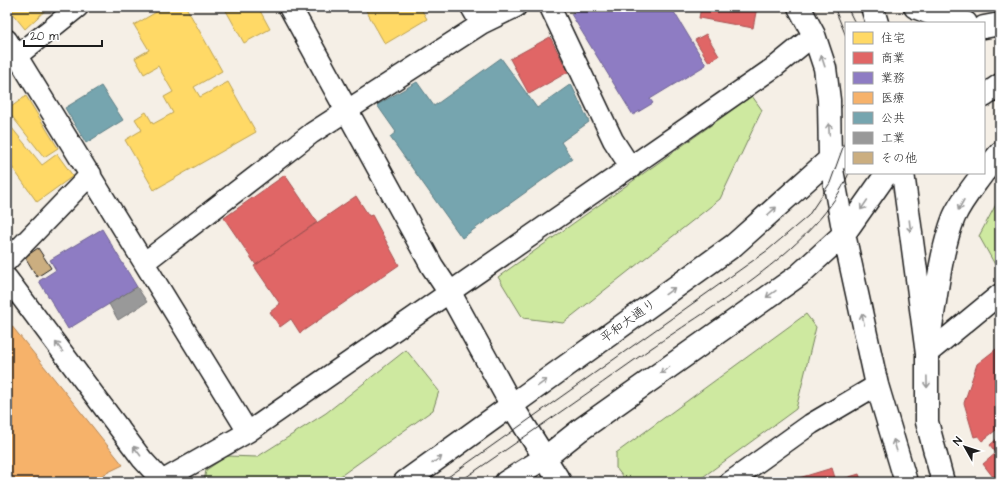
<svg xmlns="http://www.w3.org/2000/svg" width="1007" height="489" font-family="'Architects Daughter','Klee One',sans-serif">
<rect width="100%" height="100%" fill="#f5efe6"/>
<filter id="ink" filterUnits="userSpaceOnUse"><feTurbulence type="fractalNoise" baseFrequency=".025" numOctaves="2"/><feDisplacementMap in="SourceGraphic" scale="8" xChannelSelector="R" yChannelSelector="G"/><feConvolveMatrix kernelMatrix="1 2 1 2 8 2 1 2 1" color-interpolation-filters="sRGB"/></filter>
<g filter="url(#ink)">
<path fill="#cee9a0" stroke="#75825e" d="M752,96L762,110L720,199L563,323L523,318L498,277Z
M1000,197V270H998L979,236Z
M806,314L816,327L796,409L696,482H627L616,468V453Z
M406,350L439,391L433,410L332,482H204L206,470L227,456L257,457L326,413Z"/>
<path fill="#ffd966" stroke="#bba050" d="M7,7H49L25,29Z
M165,7H186L222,71L194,87L200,97L228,82L256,132L154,190L125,140L142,130L135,119L146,112L153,124L173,113L164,97L173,92L158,66L144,74L135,58L149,50L134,25Z
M224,7H258L270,29L244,43Z
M364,7H420L427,19L385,44Z
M26,96L58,148L44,157L7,110Z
M7,122L42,165L57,154L73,176L37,202L7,160Z"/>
<path fill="#e06666" stroke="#a55050" d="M701,7H757L753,28L699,18Z
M706,34L719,56L709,62L695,40Z
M550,37L568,72L529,94L510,59Z
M285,175L317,222L256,265L224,218Z
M356,196L369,216L372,215L399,265L300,333L291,319L280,327L270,312L280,304L254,266Z
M1000,346V427L982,441L978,436L974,437L964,403L977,364Z
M1000,436V482H986L993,477L983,464L996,453L990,445Z
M832,468L836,481L859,474L862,482H800L799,478Z"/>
<path fill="#8e7cc3" stroke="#6c5f91" d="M583,7H671L706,65L650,99L653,103L633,115L571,14Z
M102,229L137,287L68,329L39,281L56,270L50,260Z"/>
<path fill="#f6b26b" stroke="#b58553" d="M7,320L88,421L123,465L88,482H7Z"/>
<path fill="#76a5af" stroke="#5b7c83" d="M501,58L537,108L571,84L589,122L561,142L572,159L462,238L390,137L396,132L377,105L417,82L434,106Z
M101,86L123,120L86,143L65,108Z"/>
<path fill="#999" stroke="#747474" d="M137,287L147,302L118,320L109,304Z"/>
<path fill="#cbae80" stroke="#1c1c1c" d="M38,248L51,268L37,277L25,257Z"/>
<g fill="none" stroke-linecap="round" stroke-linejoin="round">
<defs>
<path id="minor" d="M471,7L481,24
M550,7L613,140L631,168
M7,40L248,432
M17,56L78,7
M7,261L91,174
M145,262L312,133L481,24L516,7
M7,278L142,459L163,482
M927,354L1000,294
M160,482L248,432L776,66L814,35
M730,482L811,424L877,385"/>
<path id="tertiary" d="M290,7L432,266L450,293L512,406L560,482
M799,7L814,35L825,68L829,100L830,159L844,234L877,385L906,482
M872,7L877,23
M915,7L942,18L966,23
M984,27L1000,24
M984,96L1000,85
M984,172L1000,153
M903,173L927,354V422L943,482
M930,332C937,294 940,253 954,217C961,201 973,187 983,173
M405,482L734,245L830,159L846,157
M506,482L546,457L580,430L799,275L844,234L887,173"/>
</defs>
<use href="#minor" stroke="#1c1c1c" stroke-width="23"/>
<use href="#tertiary" stroke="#1c1c1c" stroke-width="25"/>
<use href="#minor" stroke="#fff" stroke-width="20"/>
<use href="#tertiary" stroke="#fff" stroke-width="22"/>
<path stroke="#1c1c1c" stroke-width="1" d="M834,7L846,36
M847,7L855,23
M441,482L768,250L808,216L830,183L846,139
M459,482C523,438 587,394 650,349C714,305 819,246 849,173"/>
</g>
<defs><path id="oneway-shaft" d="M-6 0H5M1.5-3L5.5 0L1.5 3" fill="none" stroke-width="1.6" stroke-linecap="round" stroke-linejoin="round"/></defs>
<g stroke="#999">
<use href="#oneway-shaft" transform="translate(823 61) rotate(-108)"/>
<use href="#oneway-shaft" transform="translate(829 129) rotate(-92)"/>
<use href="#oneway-shaft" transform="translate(864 205) rotate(124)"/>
<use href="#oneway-shaft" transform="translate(961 205) rotate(119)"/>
<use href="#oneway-shaft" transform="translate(772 211) rotate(-42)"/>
<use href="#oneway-shaft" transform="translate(910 226) rotate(83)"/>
<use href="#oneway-shaft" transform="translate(670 291) rotate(-36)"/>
<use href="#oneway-shaft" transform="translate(771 294) rotate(145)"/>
<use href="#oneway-shaft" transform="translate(863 319) rotate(-102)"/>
<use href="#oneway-shaft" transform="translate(59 347) rotate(-127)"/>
<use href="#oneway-shaft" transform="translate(665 370) rotate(145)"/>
<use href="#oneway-shaft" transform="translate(927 382) rotate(89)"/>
<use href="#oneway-shaft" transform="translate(542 383) rotate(-36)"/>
<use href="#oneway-shaft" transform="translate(895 445) rotate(-107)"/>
<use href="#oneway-shaft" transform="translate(137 451) rotate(-127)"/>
<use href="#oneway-shaft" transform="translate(437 460) rotate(-35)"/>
</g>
</g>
<g text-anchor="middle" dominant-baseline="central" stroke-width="4" stroke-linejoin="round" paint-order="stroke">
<g font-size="13" fill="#1c1c1c" stroke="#fff">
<text transform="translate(628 321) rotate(-36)">平和大通り</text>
</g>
</g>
<rect width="1007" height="489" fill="none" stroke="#fff" stroke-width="24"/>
<rect x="12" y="12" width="983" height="465" fill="none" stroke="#1c1c1c" stroke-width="1.5" filter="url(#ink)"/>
<rect x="845" y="22" width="140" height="152" fill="#ffffff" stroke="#a4a4a4"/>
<rect x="853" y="32" width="20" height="12" fill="#ffd966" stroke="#a4a4a4"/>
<text x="881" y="42" font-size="12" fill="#1c1c1c">住宅</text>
<rect x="853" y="52" width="20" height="12" fill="#e06666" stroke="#a4a4a4"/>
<text x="881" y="62" font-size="12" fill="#1c1c1c">商業</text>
<rect x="853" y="72" width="20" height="12" fill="#8e7cc3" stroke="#a4a4a4"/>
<text x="881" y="82" font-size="12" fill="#1c1c1c">業務</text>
<rect x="853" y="92" width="20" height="12" fill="#f6b26b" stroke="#a4a4a4"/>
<text x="881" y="102" font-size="12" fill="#1c1c1c">医療</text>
<rect x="853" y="112" width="20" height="12" fill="#76a5af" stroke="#a4a4a4"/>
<text x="881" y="122" font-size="12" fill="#1c1c1c">公共</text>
<rect x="853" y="132" width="20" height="12" fill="#999999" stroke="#a4a4a4"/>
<text x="881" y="142" font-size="12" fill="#1c1c1c">工業</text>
<rect x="853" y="152" width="20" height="12" fill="#cbae80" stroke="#a4a4a4"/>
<text x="881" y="162" font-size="12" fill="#1c1c1c">その他</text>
<g transform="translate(965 447) rotate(309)" stroke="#ffffff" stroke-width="3" paint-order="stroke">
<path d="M0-3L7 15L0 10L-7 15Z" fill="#1c1c1c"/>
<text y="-6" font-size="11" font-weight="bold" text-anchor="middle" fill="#1c1c1c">N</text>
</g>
<path d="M24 40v6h78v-6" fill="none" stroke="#1c1c1c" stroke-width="2"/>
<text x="30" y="40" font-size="12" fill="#1c1c1c" stroke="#ffffff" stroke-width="3" paint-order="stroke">20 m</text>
</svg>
